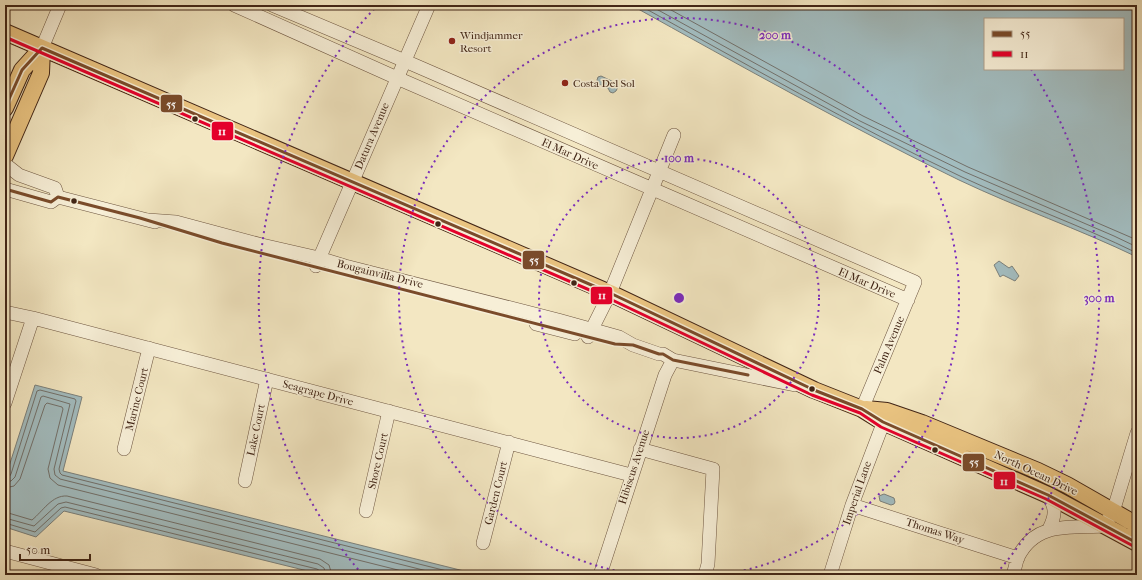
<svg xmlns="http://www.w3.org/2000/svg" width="1142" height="580" font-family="'IM FELL French Canon',serif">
<rect width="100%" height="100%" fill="#f3e7c2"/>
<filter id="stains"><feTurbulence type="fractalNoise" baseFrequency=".005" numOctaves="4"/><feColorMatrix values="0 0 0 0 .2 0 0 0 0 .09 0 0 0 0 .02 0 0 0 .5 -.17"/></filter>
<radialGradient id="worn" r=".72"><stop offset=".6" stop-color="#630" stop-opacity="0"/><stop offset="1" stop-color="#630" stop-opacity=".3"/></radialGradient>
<path fill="#a2bcbf" stroke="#7b807b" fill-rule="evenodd" d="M631,5H1137V257C1079,229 1018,208 959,180C848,126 739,65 631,5ZM985,19H1123V69H985Z
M601,76L616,83L618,87L616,91L613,93L610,92L608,88L598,84L597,80L598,77Z
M999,261L1009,268L1012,266L1019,276L1015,281L1003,275L1000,277L994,265Z
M35,385L82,397L63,471L480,575H324L64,511L36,537L5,527V479Z
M884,494L894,498L895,502L894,504L891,505L880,501L879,496Z"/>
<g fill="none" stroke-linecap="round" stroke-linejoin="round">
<path stroke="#72706a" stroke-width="1" d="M639,5C746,64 852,125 962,177C1020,204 1080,225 1137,253
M649,5L860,121L965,172L1114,236L1137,247
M662,5L863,116L968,167L1137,240
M5,477H9L11,474L37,391L40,390L75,399L76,401L59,469L60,473L62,475L463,575
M5,482L11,481L15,477L41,397L43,396L70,404L54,469L55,475L60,479L443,575
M5,488L14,486L20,479L45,405L47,403L62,407L63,409L48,469L50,478L58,485L418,575
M5,512L32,520C43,511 52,495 67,496L320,559L329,565L332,575
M5,518L34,526L58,504L66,502L318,564L324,568L326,575
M5,523L35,532L61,508L65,507L317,569L320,571L321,575"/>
<defs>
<path id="minor" d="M234,5L397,78L908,300
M272,5L405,61L915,282L862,409
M42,48L60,5
M5,164L19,175L55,188L58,197
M5,189L51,202L58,197
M58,197L155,222
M148,220L176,222L262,245L319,258L345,266L558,320L619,337L633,345L659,354H663L673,360L795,385
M316,266L429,5
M5,312L33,318L631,475
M536,324L575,334
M588,337L610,293L674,135
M5,403L33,318
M124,449L149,348
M640,449L713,469L708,564L705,575
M245,481L267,379
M1048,495C1056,508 1056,515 1049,529
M852,505L1018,558
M366,511L389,411
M483,543L509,442
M5,551L96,575
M600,575L665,375L673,360
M830,575L852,505L887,413
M1013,575C1015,569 1016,562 1018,557C1036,521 1071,528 1104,526L1113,512L1137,433"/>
<path id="major" d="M5,32L610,293L814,390L862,409L883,422L1048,495L1137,543
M5,108L22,70L42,48
M5,156L41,73L42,48
M866,409L887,411L922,423L1038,471L1067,485L1137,525"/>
</defs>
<use href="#minor" stroke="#6e5641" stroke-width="14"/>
<use href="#major" stroke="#412516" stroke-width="18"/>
<use href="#minor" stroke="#f7efd7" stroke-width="13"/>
<use href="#major" stroke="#eac481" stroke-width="16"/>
<defs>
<path id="bus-1" d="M5,108L22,70L42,48L610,293L814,390L862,409L883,422L1048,495L1137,543
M5,189L51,202L58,197L140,218L222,243L615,344L633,345L659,354H663L673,360L748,375"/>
<path id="bus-2" d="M5,37L608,298L812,395L860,413L881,427L1046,499L1135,547"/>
</defs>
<use href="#bus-1" stroke="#f7efd7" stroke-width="6"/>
<use href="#bus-2" stroke="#f7efd7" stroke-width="6"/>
<use href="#bus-1" stroke="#7a4b2a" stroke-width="3"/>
<use href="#bus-2" stroke="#e4002b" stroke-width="3"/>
</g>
<g fill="none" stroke="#7b2cbf" stroke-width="2" stroke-dasharray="2 4">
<circle cx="679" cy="298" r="140"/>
<path d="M638 575A280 280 0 1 1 720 575"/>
<path d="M362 574A420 420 0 0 1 377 6M1031 69A420 420 0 0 1 996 574"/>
</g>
<g fill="#8f2418" stroke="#f7efd7" stroke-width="1.5">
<circle cx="452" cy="41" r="4"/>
<circle cx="565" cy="83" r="4"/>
</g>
<g fill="#412516" stroke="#f7efd7" stroke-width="1.5">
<circle cx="195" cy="119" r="3.5"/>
<circle cx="74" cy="201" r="3.5"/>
<circle cx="438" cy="224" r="3.5"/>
<circle cx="574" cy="283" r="3.5"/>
<circle cx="812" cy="389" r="3.5"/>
<circle cx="935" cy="450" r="3.5"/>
</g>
<g text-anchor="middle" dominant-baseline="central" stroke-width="3" stroke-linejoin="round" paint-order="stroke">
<g font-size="11" fill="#412516" stroke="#f7efd7" text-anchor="start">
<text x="460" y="35">Windjammer<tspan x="460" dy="13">Resort</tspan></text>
<text x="573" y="83">Costa Del Sol</text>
</g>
<g font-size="11" fill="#412516" stroke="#f7efd7">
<text transform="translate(372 136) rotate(-67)">Datura Avenue</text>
<text transform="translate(570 154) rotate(24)">El Mar Drive</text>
<text transform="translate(380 274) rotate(14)">Bougainvilla Drive</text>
<text transform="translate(867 283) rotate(23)">El Mar Drive</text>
<text transform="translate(889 345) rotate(-67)">Palm Avenue</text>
<text transform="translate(318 393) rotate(15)">Seagrape Drive</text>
<text transform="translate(137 399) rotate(-76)">Marine Court</text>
<text transform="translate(256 430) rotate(-78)">Lake Court</text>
<text transform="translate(378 461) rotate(-77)">Shore Court</text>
<text transform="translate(634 467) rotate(-72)">Hibiscus Avenue</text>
<text transform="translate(1036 473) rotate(25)">North Ocean Drive</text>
<text transform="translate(496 493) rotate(-76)">Garden Court</text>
<text transform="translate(857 493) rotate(-71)">Imperial Lane</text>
<text transform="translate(935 531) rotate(18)">Thomas Way</text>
</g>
</g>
<circle cx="679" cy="298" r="6" fill="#7b2cbf" stroke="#f7efd7" stroke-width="2"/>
<g font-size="12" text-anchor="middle" font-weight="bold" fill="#7b2cbf" stroke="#f7efd7" stroke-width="3" stroke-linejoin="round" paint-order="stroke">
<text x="775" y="39">200 m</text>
<text x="679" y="162">100 m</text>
<text x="1099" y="302">300 m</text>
</g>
<g stroke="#f7efd7" stroke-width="1.5">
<rect x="160" y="94" width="23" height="19" rx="4" fill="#7a4b2a"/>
<rect x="211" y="121" width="23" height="20" rx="4" fill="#e4002b"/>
<rect x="522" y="250" width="23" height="20" rx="4" fill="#7a4b2a"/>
<rect x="590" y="286" width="23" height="19" rx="4" fill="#e4002b"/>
<rect x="962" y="453" width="23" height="19" rx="4" fill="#7a4b2a"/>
<rect x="993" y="471" width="23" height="19" rx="4" fill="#e4002b"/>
</g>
<g font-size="11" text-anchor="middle" font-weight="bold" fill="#fff">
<text x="171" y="108">55</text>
<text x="222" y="135">11</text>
<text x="534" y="264">55</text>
<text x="602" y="299">11</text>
<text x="974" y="466">55</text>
<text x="1004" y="485">11</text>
</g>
<rect width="1142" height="580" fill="none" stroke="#f3e7c2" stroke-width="20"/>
<rect x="6" y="6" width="1130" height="568" fill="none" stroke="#412516" stroke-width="2"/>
<rect x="10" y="10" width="1122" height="560" fill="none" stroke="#412516"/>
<rect x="984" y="18" width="140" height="52" fill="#f7efd7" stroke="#ae9e8a"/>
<rect x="992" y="31" width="20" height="6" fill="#7a4b2a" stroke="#ae9e8a"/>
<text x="1020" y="38" font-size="12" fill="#412516">55</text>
<rect x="992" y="51" width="20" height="6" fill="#e4002b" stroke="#ae9e8a"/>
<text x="1020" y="58" font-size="12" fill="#412516">11</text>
<path d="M20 554v6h70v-6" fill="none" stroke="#412516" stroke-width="2"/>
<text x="26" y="554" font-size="12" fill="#412516" stroke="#f7efd7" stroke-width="3" paint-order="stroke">50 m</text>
<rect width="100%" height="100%" filter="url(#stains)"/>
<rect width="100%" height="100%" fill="url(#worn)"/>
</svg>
